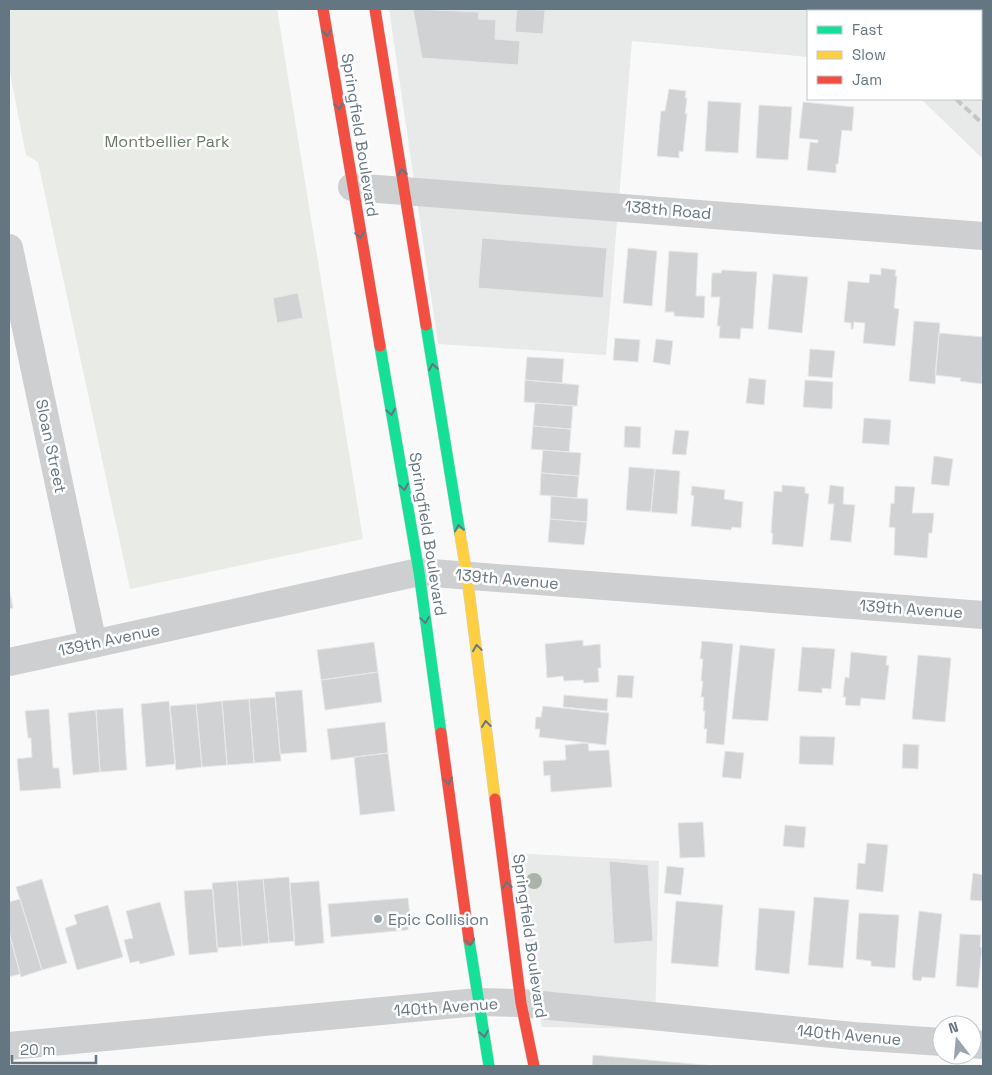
<svg xmlns="http://www.w3.org/2000/svg" width="992" height="1075" font-family="'Space Grotesk',sans-serif">
<rect width="100%" height="100%" fill="#f9f9f9"/>
<path fill="#e8e9e9" d="M389,9H966L969,11H808V57L632,41L606,355L438,344Z
M981,23L983,26V159L921,99H981Z
M511,853L659,861L655,1029L542,1027Z"/>
<path fill="#e8ebe6" d="M9,9H277L363,539L130,589L38,162L26,155L9,68Z"/>
<path fill="#d0d2d3" stroke="#e8e8e8" d="M413,9L479,12L478,19L496,20L495,39L520,41L518,65L422,58Z
M517,9L545,10L543,34L515,32Z
M669,89L686,91L685,98H687L685,114L687,113L683,152L679,151V158L657,156L661,111H665Z
M708,101L741,103L738,153L705,151Z
M803,102L854,107L852,131L842,130L838,164H836V173L807,170L810,142L818,143V140L799,138Z
M759,105L792,107L788,160L756,158Z
M482,238L607,248L603,298L478,288Z
M628,248L657,251L652,306L623,303Z
M669,251L698,253L696,296H705L704,318L674,316V312H665Z
M881,268L896,270L895,276H897L894,308L899,309L895,346L863,343L865,323L854,322L853,329H851V323L844,322L848,281L869,283L870,274L881,275Z
M722,270L757,272L753,329L741,328L740,339L719,338L720,326H717L720,297H711L712,273H721Z
M773,274L808,277L802,333L768,329Z
M298,293L303,318L277,323L273,298Z
M914,321L940,323L935,384L909,381Z
M939,333L983,337L982,384L960,381L961,378L935,375Z
M615,338L640,340L638,362L613,360Z
M656,339L673,341L670,365L653,362Z
M810,349L835,351L832,378L808,376Z
M527,357L564,359L562,383L525,380Z
M749,378L766,380L764,405L746,403Z
M525,380L579,385L577,406L524,402Z
M805,380L833,382L832,409L803,407Z
M535,403L573,406L571,429L533,426Z
M864,418L891,420L889,445L862,443Z
M533,426L571,429L569,452L531,449Z
M625,426L641,427L640,448L624,447Z
M675,430L689,431L686,455L672,454Z
M543,450L581,453L579,476L541,473Z
M934,456L953,459L949,486L931,484Z
M629,467L655,469L651,512L626,510Z
M655,469L680,471L677,514L651,512Z
M541,473L579,476L577,498L540,495Z
M782,485L805,487V493L809,494L803,547L772,544L773,533H771L774,491L782,492Z
M830,485L844,487L843,504L855,505L851,542L830,540L834,504H828Z
M692,486L725,490L724,499L743,502L741,528L732,527L731,530L691,526L694,496L691,495Z
M895,486L915,487L912,513H934L932,533H929L927,558L894,555L895,528L889,527L891,503L894,504Z
M551,496L588,499L587,522L550,519Z
M550,519L587,522L584,545L548,542Z
M9,588L13,608L9,609Z
M583,640V646L600,644L601,668H598L599,682L584,683L583,680L564,681L563,676L547,678L545,644Z
M702,641L733,644L724,745L706,743L707,729H704L705,711H703L704,697H701L703,681H701L703,659H700Z
M374,642L378,672L321,680L317,650Z
M740,645L775,649L768,721L732,719Z
M802,647L835,649L831,689L822,688V693L798,691Z
M851,652L887,656L886,665H889L885,700L861,698L860,706L845,705L846,697H843L845,677L849,678Z
M918,655L951,658L945,722L912,719Z
M378,672L382,702L325,710L321,680Z
M618,675L634,676L632,698L616,697Z
M302,690L307,752L280,754L275,692Z
M564,695L608,699L607,711L563,707Z
M275,697L281,761L254,763L249,699Z
M249,699L254,763L227,765L222,701Z
M169,701L175,764L146,767L141,704Z
M222,701L227,765L202,767L196,704Z
M196,704L202,767L176,770L170,706Z
M543,706L609,713L606,745L539,737L540,729H535L536,717H541Z
M123,708L127,770L100,772L96,710Z
M49,709L53,768H59L61,788L20,791L17,759L32,757L31,738H28L25,711Z
M96,710L100,772L73,775L68,713Z
M385,722L388,753L331,760L327,729Z
M800,736L835,737L833,765L799,764Z
M588,743L589,751L609,750L612,787L551,792L550,775L544,776L543,761L566,760L565,745Z
M903,744L919,745L918,769L902,768Z
M725,751L744,753L741,779L722,777Z
M388,753L395,811L360,815L354,757Z
M703,822L705,857L680,858L678,823Z
M785,825L806,827L804,848L783,846Z
M867,843L888,845L883,892L856,889L858,863L865,864Z
M609,861L648,865L653,941L614,944Z
M667,866L684,868L681,895L664,893Z
M973,873L983,875V901L970,900Z
M289,877L294,941L269,943L263,879Z
M42,879L67,963L42,970L16,887Z
M263,879L269,943L242,946L237,881Z
M237,881L242,946L217,948L212,883Z
M319,881L324,943L295,946L290,883Z
M213,889L218,952L189,955L184,891Z
M814,897L849,900L843,968L808,965Z
M408,898L411,925L407,930L331,937L328,904Z
M20,899L42,970L21,977L9,932V902Z
M676,901L723,905L718,967L671,963Z
M160,902L175,955L140,964L139,961L130,963L124,940L133,938L126,911Z
M108,905L123,957L77,970L65,928L77,924L74,915Z
M759,908L795,911L789,974L755,970Z
M919,911L942,914L935,978L922,977L921,981L913,980L912,976Z
M859,913L899,915L895,968L871,966V961L856,959Z
M9,932L20,974L9,977Z
M960,934L981,935L980,947L982,948L978,988L956,986Z
M593,1055L715,1066H592Z"/>
<g fill="none" stroke-linecap="round" stroke-linejoin="round">
<defs>
<path id="fast" d="M426,325L460,534
M380,346L419,572L441,733
M469,940L489,1066"/>
<path id="slow" d="M460,534L467,576L495,799"/>
<path id="jam" d="M323,9L380,346
M375,9L426,325
M441,733L469,940
M495,799L521,1003L534,1066"/>
</defs>
<use href="#fast" stroke="#d5d6d7" stroke-width="12"/>
<use href="#slow" stroke="#d5d6d7" stroke-width="12"/>
<use href="#jam" stroke="#d5d6d7" stroke-width="12"/>
<path stroke="#cecfd0" stroke-width="28" d="M352,187L983,236
M9,248L93,644
M9,662L93,644L419,572L983,615
M972,1044L983,1045
M9,1046L478,1002L521,1003L853,1036L942,1042"/>
<use href="#fast" stroke="#16e098" stroke-width="11"/>
<use href="#slow" stroke="#ffcf43" stroke-width="11"/>
<use href="#jam" stroke="#f24e42" stroke-width="11"/>
<path stroke="#c3c5c6" stroke-width="4" stroke-dasharray="8 4" stroke-linecap="butt" d="M862,9L865,11
M920,9L922,11
M981,72L983,74
M956,99L983,124"/>
</g>
<circle fill="#a9b3a7" cx="534" cy="881" r="8"/>
<defs><path id="oneway-chevron" d="M-2-3.5L2.5 0L-2 3.5" fill="none" stroke-width="1.6" stroke-linecap="round" stroke-linejoin="round" transform="scale(1.25)"/></defs>
<g stroke="#657683">
<use href="#oneway-chevron" transform="translate(327 33) rotate(81)"/>
<use href="#oneway-chevron" transform="translate(339 106) rotate(81)"/>
<use href="#oneway-chevron" transform="translate(402 172) rotate(-99)"/>
<use href="#oneway-chevron" transform="translate(360 235) rotate(80)"/>
<use href="#oneway-chevron" transform="translate(433 367) rotate(-99)"/>
<use href="#oneway-chevron" transform="translate(391 412) rotate(80)"/>
<use href="#oneway-chevron" transform="translate(404 487) rotate(80)"/>
<use href="#oneway-chevron" transform="translate(459 528) rotate(-99)"/>
<use href="#oneway-chevron" transform="translate(425 620) rotate(82)"/>
<use href="#oneway-chevron" transform="translate(477 648) rotate(-98)"/>
<use href="#oneway-chevron" transform="translate(486 724) rotate(-97)"/>
<use href="#oneway-chevron" transform="translate(448 781) rotate(82)"/>
<use href="#oneway-chevron" transform="translate(507 885) rotate(-97)"/>
<use href="#oneway-chevron" transform="translate(470 942) rotate(82)"/>
<use href="#oneway-chevron" transform="translate(484 1034) rotate(80)"/>
</g>
<circle fill="#99a4ac" stroke="#fff" stroke-width="2" cx="378" cy="919" r="5"/>
<g text-anchor="middle" dominant-baseline="central" stroke-width="5" stroke-linejoin="round" paint-order="stroke">
<g font-size="16" fill="#657683" stroke="#fff">
<text transform="translate(360 135) rotate(81)">Springfield Boulevard</text>
<text transform="translate(668 210) rotate(5)">138th Road</text>
<text transform="translate(51 446) rotate(78)">Sloan Street</text>
<text transform="translate(428 534) rotate(81)">Springfield Boulevard</text>
<text transform="translate(507 579) rotate(5)">139th Avenue</text>
<text transform="translate(911 609) rotate(4)">139th Avenue</text>
<text transform="translate(109 640) rotate(-12)">139th Avenue</text>
<text transform="translate(530 936) rotate(82)">Springfield Boulevard</text>
<text transform="translate(446 1007) rotate(-4)">140th Avenue</text>
<text transform="translate(849 1035) rotate(5)">140th Avenue</text>
</g>
<g font-size="16" fill="#687a64" stroke="#fff">
<text x="167" y="141">Montbellier Park</text>
</g>
<g font-size="16" fill="#657683" stroke="#fff" text-anchor="start">
<text x="388" y="919">Epic Collision</text>
</g>
</g>
<rect width="992" height="1075" fill="none" stroke="#657683" stroke-width="20"/>
<rect x="807" y="10" width="175" height="90" fill="#ffffff" stroke="#c1c8cd"/>
<rect x="817" y="26" width="25" height="8" fill="#16e098" stroke="#c1c8cd"/>
<text x="852" y="35" font-size="15" fill="#657683">Fast</text>
<rect x="817" y="51" width="25" height="8" fill="#ffcf43" stroke="#c1c8cd"/>
<text x="852" y="60" font-size="15" fill="#657683">Slow</text>
<rect x="817" y="76" width="25" height="8" fill="#f24e42" stroke="#c1c8cd"/>
<text x="852" y="85" font-size="15" fill="#657683">Jam</text>
<g transform="translate(957 1040) rotate(344)"><circle r="24" fill="#ffffff" stroke="#c1c8cd"/>
<path d="M0-4L9 19L0 12L-9 19Z" fill="#99a4ac"/>
<text y="-8" font-size="14" font-weight="bold" text-anchor="middle" fill="#657683">N</text>
</g>
<path d="M12 1055v8h84v-8" fill="none" stroke="#657683" stroke-width="2.5"/>
<text x="20" y="1055" font-size="15" fill="#657683" stroke="#ffffff" stroke-width="4" paint-order="stroke">20 m</text>
</svg>
